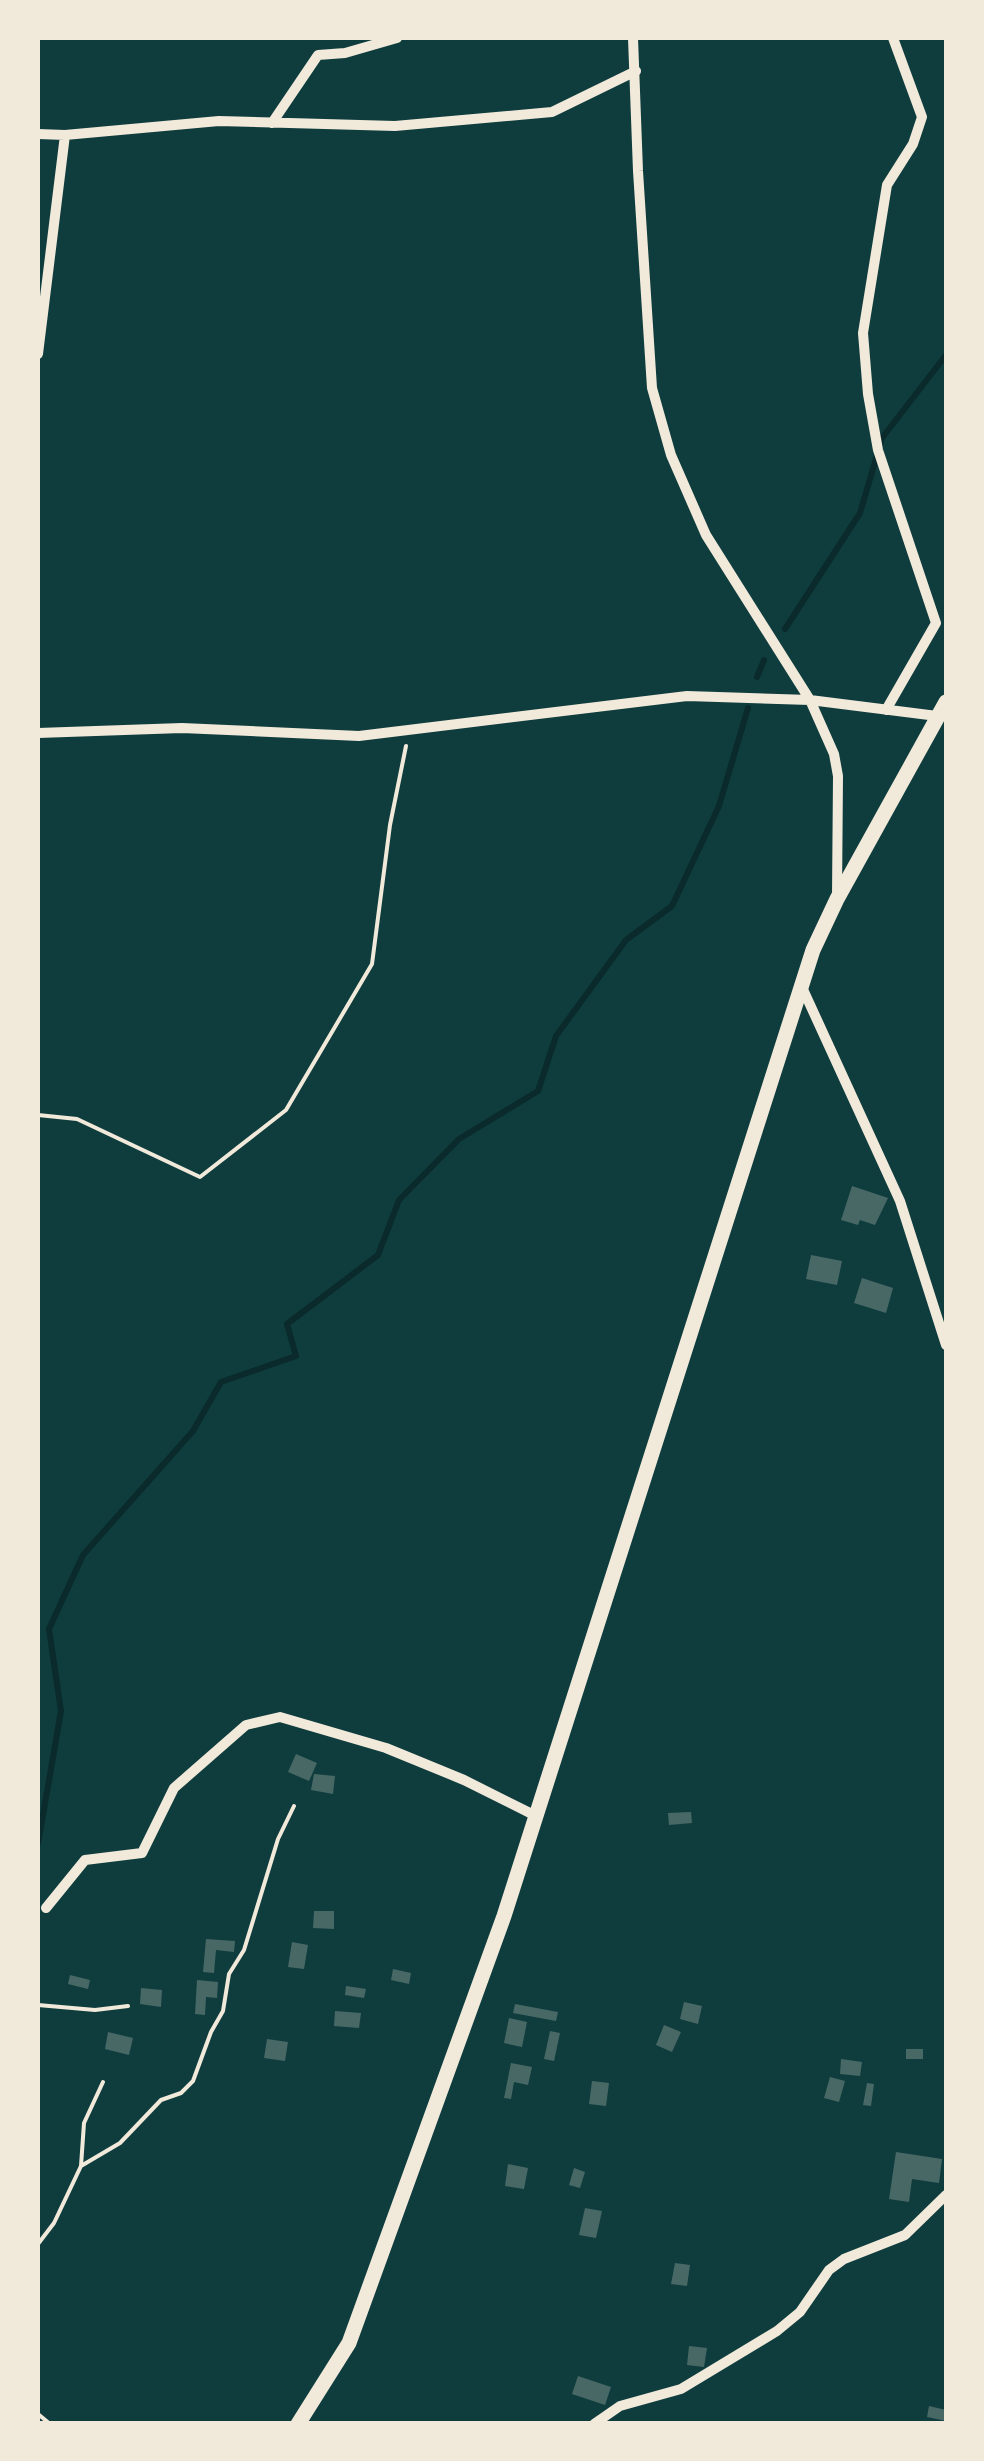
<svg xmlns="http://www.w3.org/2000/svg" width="984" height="2461" font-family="Overpass,sans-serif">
<rect width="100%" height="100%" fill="#0f3d3e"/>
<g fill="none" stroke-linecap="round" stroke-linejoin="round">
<path stroke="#0a2a2b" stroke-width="6" d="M785,629L860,513L882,438L946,355
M757,677L764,660
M38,1844L61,1711L49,1629L83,1555L193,1431L221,1382L296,1356L287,1324L378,1255L399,1200L459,1139L538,1091L556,1036L626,940L672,906L719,806L748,708"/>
</g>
<path fill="#486865" d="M852,1186L888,1198L875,1225L860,1220L858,1225L841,1220Z
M811,1255L842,1261L837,1285L806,1279Z
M862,1278L893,1288L886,1313L854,1303Z
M296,1754L317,1763L309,1781L288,1772Z
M314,1774L335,1776L333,1794L311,1790Z
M691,1812L692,1823L669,1825L668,1813Z
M314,1911H334V1929L313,1928Z
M206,1939L235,1941L234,1952L216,1950L214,1973L203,1972Z
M292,1942L308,1945L304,1969L288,1967Z
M393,1969L411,1973L409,1984L391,1980Z
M70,1975L90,1980L88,1989L68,1984Z
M197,1980L218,1982L217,1998L206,1997L205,2015L195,2014Z
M346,1986L366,1989L364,1998L345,1995Z
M141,1988L162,1990L161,2007L140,2004Z
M684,2002L702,2006L698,2024L680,2019Z
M515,2004L558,2012L556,2021L513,2013Z
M335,2011L361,2013L359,2028L334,2026Z
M509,2018L527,2022L522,2047L504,2043Z
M664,2025L681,2032L672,2052L656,2045Z
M550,2031L560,2033L554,2061L544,2059Z
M108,2032L133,2038L129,2055L105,2049Z
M267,2039L288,2042L285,2061L264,2058Z
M906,2049H923V2059H906Z
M841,2059L862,2062L860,2076L840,2074Z
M511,2063L532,2067L528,2085L514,2082L511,2099L504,2098Z
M830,2077L845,2081L839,2102L824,2098Z
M592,2081L609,2083L606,2106L589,2104Z
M867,2083L874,2084L871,2106L863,2105Z
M896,2152L942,2159L939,2183L912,2179L909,2202L889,2199Z
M508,2164L528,2168L524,2189L505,2186Z
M574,2168L585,2172L580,2188L569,2185Z
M585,2208L602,2211L596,2238L579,2235Z
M675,2263L690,2265L687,2286L671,2284Z
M689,2346L707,2348L704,2367L687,2365Z
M578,2376L611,2387L605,2405L572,2394Z
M929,2406L946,2410V2421L927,2417Z"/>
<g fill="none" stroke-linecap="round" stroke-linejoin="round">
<path stroke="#f1e9da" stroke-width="4" d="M38,1115L77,1119L200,1177L286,1110L372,964L390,825L406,746
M38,2005L95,2010L128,2006
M81,2166L120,2143L161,2100L181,2093L193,2081L211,2032L223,2011L229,1974L244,1950L278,1839L294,1806
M38,2244L54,2223L81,2166L84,2123L103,2082
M38,2414L50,2424"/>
<path stroke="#f1e9da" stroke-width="10" d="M633,38L638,171L652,388L671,455L706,535L810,700L834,754L838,776L837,895
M272,123L318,55L345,53L397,38
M38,134L65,135L219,121L395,126L552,112L636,71
M38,354L65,135
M886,710L936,623L878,450L868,394L863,333L887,185L913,144L922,117L893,38
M38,733L182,728L359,736L687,696L810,700L937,716
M801,985L900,1201L946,1345
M46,1908L85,1860L142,1853L174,1788L246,1725L280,1717L386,1748L464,1780L536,1816
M594,2424L620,2406L681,2389L777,2331L800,2312L829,2270L844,2259L905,2235L946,2195"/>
<path stroke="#f1e9da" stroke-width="15" d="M298,2424L349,2343L504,1916L813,950L837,899L946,702"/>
</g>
<rect width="984" height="2461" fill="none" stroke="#f1e9da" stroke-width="80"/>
</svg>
